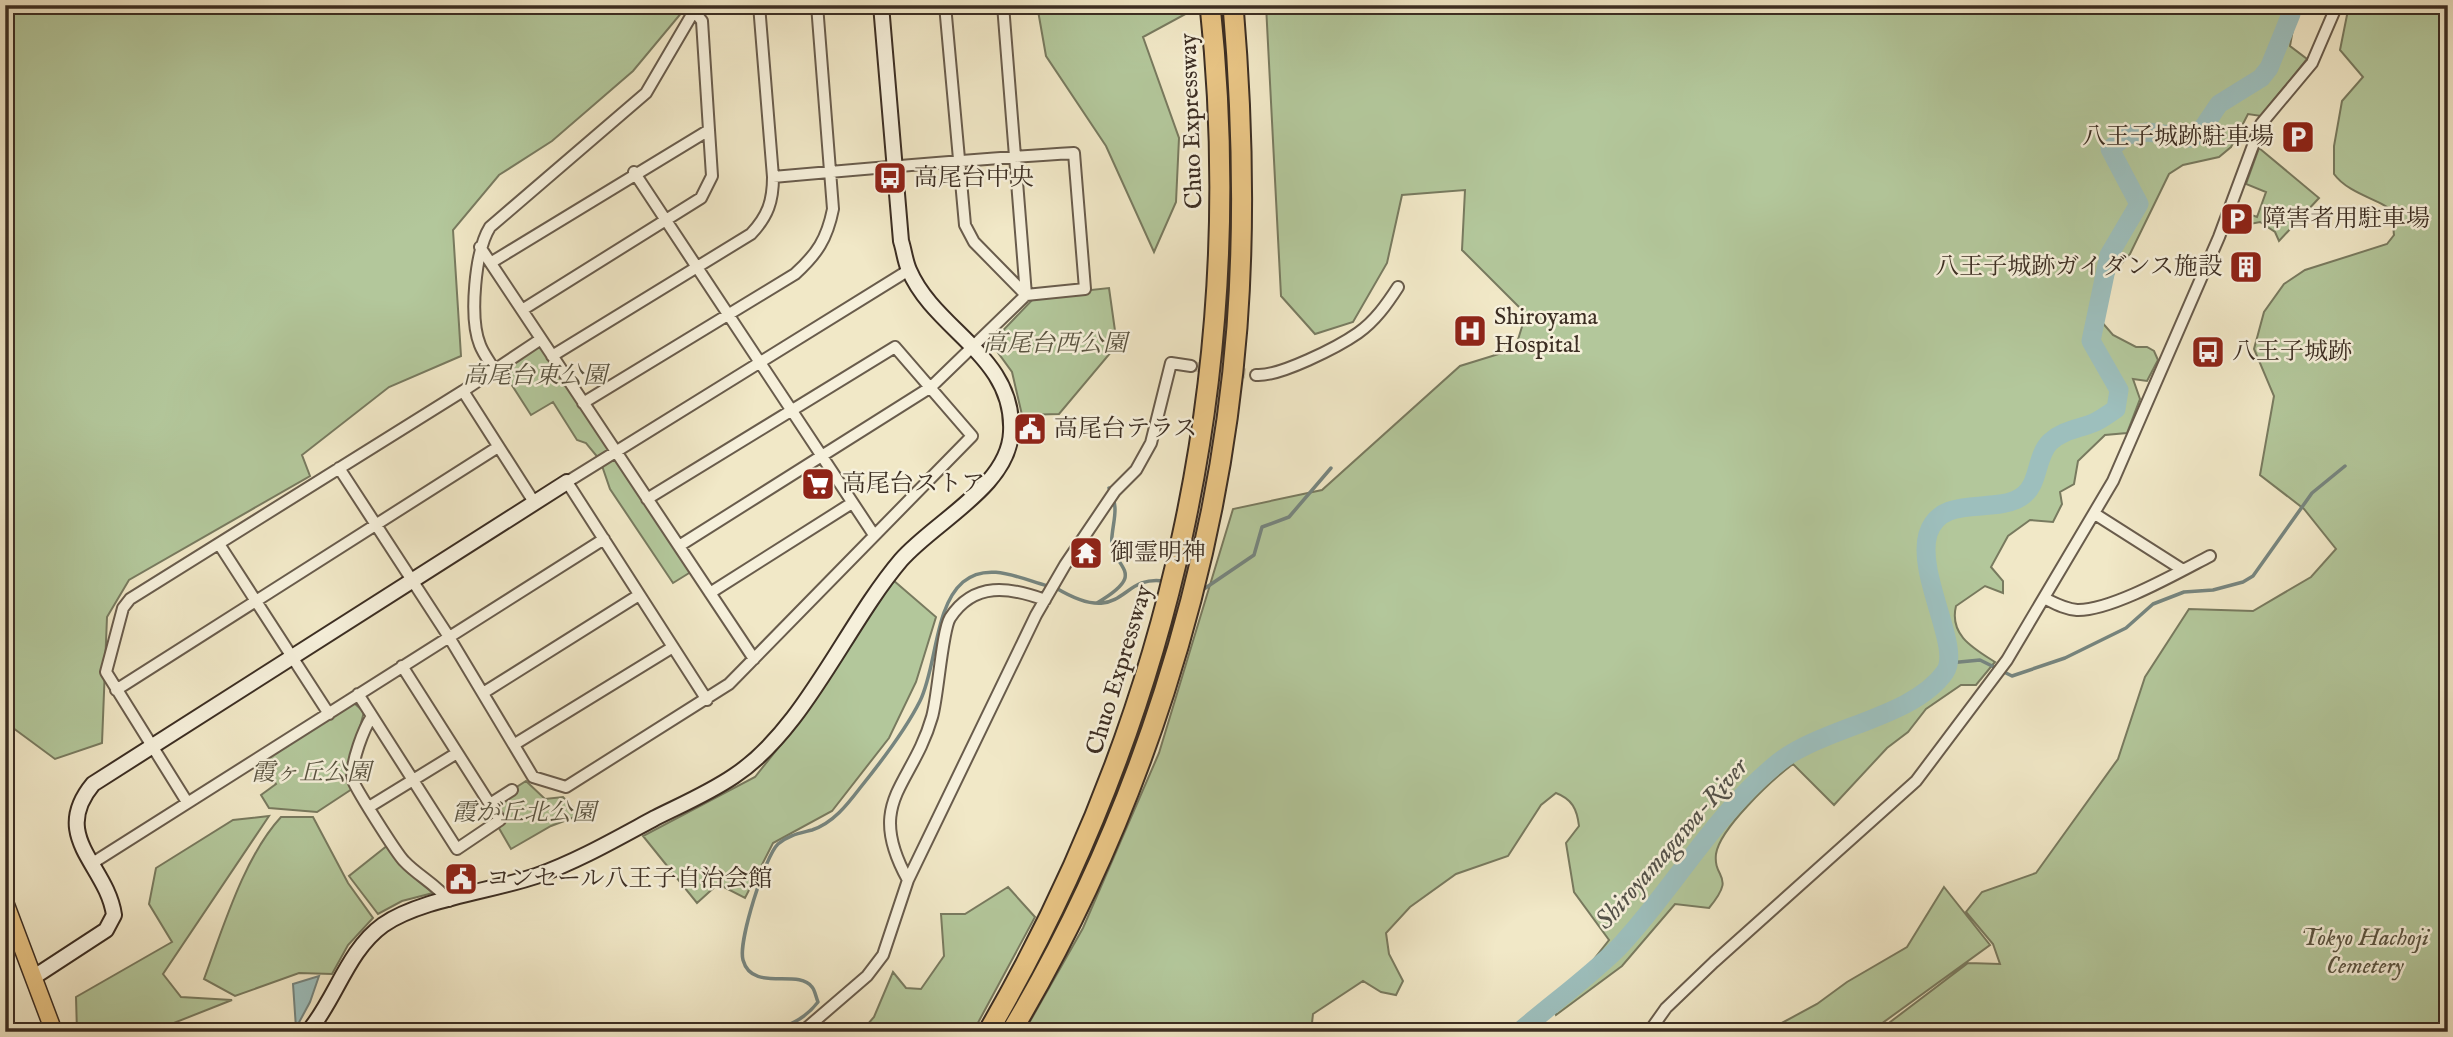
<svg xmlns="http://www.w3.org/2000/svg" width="2453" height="1037" font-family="'IM FELL English','Noto Serif JP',serif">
<rect width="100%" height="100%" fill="#f1e8c7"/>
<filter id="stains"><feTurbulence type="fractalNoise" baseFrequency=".00286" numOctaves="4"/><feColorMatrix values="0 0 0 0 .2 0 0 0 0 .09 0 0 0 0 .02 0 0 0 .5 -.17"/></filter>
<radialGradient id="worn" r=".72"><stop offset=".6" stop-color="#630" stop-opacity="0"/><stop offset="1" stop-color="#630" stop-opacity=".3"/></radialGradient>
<path fill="#b3c79b" stroke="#787a5f" stroke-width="2" d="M5,5H688L633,71L552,141L499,175L453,230L461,356L389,387L302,455L310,476L129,580L107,617L102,743L55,759L5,722Z
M1037,5H1192L1193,10L1143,37L1179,138L1176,202L1154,252L1106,146L1046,56Z
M1266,5H2281L2293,29L2290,46L2307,59L2261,116L2248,114L2231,147L2219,157L2183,165L2169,174L2130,254L2114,272L2100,320L2113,335L2136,347H2147L2154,351L2158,360L2147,381L2133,379L2140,399L2127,433L2105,435L2078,461L2074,484L2060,492L2062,504L2053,522L2030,520L2008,536L1991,567L2003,581V593L1985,586L1956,606C1949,635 1973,648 1995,662L1976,685H1961L1926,709L1908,732L1887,748L1834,805L1793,764C1772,780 1720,828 1716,854C1713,880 1737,874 1709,908L1675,904L1622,966L1556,1015L1554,1010L1609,940L1574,892L1566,843L1579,826C1577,809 1572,799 1556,793L1541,805L1508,856L1456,874L1410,907L1386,933L1389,954L1403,981L1396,995L1381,992L1363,981L1313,1014L1311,1032H1024L1083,928L1159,753L1233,509L1322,490L1460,366L1515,349L1526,314L1462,250L1465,190L1402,195L1387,263L1353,322L1315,334L1281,296Z
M2349,5H2448V1032H1877L1968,963L2000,964L1993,944L1966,912L1982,892L2036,873L2118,759L2145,677L2189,609L2253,611L2311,577L2336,549L2304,509L2260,475L2274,396L2254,349L2264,312L2284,284L2305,270L2387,244L2394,235C2393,229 2394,217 2392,212C2386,201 2349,195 2334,174V146L2342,101L2363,77L2340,50Z
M2259,148L2319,198L2279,241L2275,232L2260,222L2245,225L2249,214L2257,217L2266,192L2246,184Z
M1109,288L1117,345L1059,414L1022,415L1012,372L991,343L1036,296Z
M541,339L694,570L673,583L610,489L600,460L586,443L577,440L553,402L531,415L499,365Z
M893,580L936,617L916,682L889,738L832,811L773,843L745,898L718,884L697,903L643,836L755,777L806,713Z
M353,702L364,712L346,779L352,789L317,812L269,808L261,795L276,784L261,761Z
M526,781L545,799L563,797L580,815L551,826L511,849L496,823L490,804Z
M269,816L163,974L181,997L232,1000L151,1032H77L76,997L172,942L149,904L156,868L233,820Z
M281,817H313L348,883L373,918L348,945L332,974L299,973L235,996L204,979C223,928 244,857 281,817Z
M388,845L398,862L433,893L402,901L378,914L349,876Z
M1008,887L1035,917L973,1032H861L874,1017L893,972L906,988L921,989L944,956L941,914H965Z
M1944,887L1990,945L1870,1032H1765L1817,1004L1847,982L1907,947Z"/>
<path fill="#9dbfbd" stroke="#76857f" stroke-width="2" d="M319,976L310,1002L296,1028L293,984Z"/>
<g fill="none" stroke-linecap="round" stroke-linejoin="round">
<path stroke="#76857f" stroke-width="3.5" d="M1056,588C1125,629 1118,574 1164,581
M1201,591L1254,555L1262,527L1289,517L1331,468
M1097,603C1153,570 1108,569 1112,536C1114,516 1119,508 1109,488
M1949,663L1980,660L2012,676L2065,658L2126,628L2153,604L2184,592L2213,590L2243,582L2253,576L2312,493L2345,466
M772,1032C791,1024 805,1019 818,1002C816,998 815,990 812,987C798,968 752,993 743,960C738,942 765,856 778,844C788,835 801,833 812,830C833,823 847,805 860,788C881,762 905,731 920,701C937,666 934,607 963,582C988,561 1021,579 1048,586"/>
<path stroke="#9dbfbd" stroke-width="19" d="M1519,1032C1549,1006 1593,974 1620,946C1675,887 1715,813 1779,762C1823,727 1913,718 1945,672C1962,648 1916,575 1928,534C1941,493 1993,515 2021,497C2040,485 2035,457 2050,442C2063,430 2078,429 2093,423C2101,420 2108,414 2116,409L2119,390L2091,341L2109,255L2139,204L2110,149L2127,135L2148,132L2191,138L2198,135L2219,104L2261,78L2269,68L2291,14L2288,5"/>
<path stroke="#cdc3a6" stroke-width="10" stroke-dasharray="10 5" stroke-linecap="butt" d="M1191,366L1256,375"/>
<defs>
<path id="street" d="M634,172L874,535
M773,177C873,168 973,159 1074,153L1085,289L1026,295L974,242L965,225L945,5
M480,247L754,659
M492,262L709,130L702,21L694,11
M522,310L701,198L712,176L709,130
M552,356L751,234C768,216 773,201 773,177L759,5
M494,369C489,361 483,353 480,345C469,318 475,251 490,227L646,93L694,11L705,5
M1256,375C1279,377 1338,347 1358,333C1375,321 1387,304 1398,287
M463,391L534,502
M583,403L795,274C817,254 827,239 833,209L817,5
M339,468L449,637L533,777L566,787L729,684L972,436L895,347L647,499
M2095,514L2183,570
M219,544L329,714
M679,546L931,387L1026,295L1003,5
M710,593L852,503
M2046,599C2056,604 2065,609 2077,610C2111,611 2179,572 2210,556
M116,690L498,447
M483,693L639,595
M358,694L457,849L500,820L402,666
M707,700L567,482L909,270
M372,716C363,730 352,760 352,778C353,785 397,854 404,861C418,876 436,884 449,901
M515,744L673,647
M187,802L106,672L123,608L130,599L463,391L541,339
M490,804L512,790
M369,807L457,753
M91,864L604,539
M908,880C864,801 912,787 932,717C938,697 942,631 950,618C974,581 1010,587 1045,600
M802,1032L867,976L883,955L908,880L1036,615L1065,565L1115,491L1136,470L1151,443L1171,363L1191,366
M1649,1032L1666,1008L1714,962L1916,781L2007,660L2113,481L2219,237L2261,124L2312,63L2337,5"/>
<path id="secondary" d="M34,977L106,930L114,915C107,865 49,837 93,784L567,482
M308,1032C336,999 347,951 383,925C420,899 492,891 536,876C578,861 616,839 655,818C681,805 709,793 734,776C805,729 845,626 901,560C934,522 1009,486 1011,432C1015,356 935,331 909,270C905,261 904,250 901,241L881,5"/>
<path id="primary" d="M5,902L54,1032"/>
<path id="highway" d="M988,1032C1171,717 1249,367 1210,5
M1011,1032C1137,821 1218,572 1237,327C1245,220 1242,112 1233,5"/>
</defs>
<use href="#street" stroke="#695c4c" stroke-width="14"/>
<use href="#secondary" stroke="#3c2e23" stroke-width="18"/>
<use href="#primary" stroke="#3c2e23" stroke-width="19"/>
<use href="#highway" stroke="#3c2e23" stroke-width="23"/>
<use href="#street" stroke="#f6f0db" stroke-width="10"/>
<use href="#secondary" stroke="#f6f0db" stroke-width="14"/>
<use href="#primary" stroke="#e8c484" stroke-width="16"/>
<use href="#highway" stroke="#e8c484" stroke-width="19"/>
</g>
<defs>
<symbol id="parking-square" viewBox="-11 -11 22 22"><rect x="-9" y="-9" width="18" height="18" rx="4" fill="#8f2418" stroke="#f6f0db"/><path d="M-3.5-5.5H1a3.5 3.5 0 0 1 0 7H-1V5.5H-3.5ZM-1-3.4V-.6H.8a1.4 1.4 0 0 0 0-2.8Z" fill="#fff"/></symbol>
<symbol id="bus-square" viewBox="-11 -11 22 22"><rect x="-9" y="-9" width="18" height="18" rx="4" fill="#8f2418" stroke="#f6f0db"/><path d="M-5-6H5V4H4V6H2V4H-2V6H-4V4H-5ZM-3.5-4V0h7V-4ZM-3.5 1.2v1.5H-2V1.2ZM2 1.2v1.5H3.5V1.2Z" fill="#fff"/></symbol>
<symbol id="building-square" viewBox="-11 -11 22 22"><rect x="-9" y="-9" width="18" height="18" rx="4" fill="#8f2418" stroke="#f6f0db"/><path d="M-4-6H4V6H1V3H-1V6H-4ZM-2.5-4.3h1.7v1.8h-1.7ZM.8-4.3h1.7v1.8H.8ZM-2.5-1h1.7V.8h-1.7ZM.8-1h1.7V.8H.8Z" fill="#fff"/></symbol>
<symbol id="hospital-square" viewBox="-11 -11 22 22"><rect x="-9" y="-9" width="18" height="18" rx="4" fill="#8f2418" stroke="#f6f0db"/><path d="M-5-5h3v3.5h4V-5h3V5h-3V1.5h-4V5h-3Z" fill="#fff"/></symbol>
<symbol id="civic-square" viewBox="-11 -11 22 22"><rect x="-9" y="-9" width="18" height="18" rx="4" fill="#8f2418" stroke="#f6f0db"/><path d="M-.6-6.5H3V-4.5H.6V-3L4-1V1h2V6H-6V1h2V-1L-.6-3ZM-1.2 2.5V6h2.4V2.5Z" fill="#fff"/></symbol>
<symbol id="supermarket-square" viewBox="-11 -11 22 22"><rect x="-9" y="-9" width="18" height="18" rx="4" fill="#8f2418" stroke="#f6f0db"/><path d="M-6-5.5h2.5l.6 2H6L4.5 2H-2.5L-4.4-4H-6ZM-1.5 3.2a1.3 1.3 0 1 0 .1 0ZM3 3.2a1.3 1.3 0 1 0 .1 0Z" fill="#fff"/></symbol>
<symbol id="temple-square" viewBox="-11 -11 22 22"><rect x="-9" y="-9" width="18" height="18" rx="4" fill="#8f2418" stroke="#f6f0db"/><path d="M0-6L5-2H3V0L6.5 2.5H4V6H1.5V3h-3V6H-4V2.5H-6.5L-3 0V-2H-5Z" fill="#fff"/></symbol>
</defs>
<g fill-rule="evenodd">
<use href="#parking-square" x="2279" y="118" width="38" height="38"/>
<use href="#bus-square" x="871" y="159" width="38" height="38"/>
<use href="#parking-square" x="2218" y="200" width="38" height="38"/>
<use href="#building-square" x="2227" y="248" width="38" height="38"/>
<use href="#hospital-square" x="1451" y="312" width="38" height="38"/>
<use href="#bus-square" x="2189" y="333" width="38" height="38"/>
<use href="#civic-square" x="1011" y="410" width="38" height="38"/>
<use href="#supermarket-square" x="799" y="465" width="38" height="38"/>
<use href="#temple-square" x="1067" y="534" width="38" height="38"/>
<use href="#civic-square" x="442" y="860" width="38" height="38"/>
</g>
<g text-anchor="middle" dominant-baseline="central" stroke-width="5" stroke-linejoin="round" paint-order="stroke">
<g font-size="24" fill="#3c2e23" stroke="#f6f0db">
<text transform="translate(1192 121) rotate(-92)">Chuo Expressway</text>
<text transform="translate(1120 670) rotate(-73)">Chuo Expressway</text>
</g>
<g font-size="24" fill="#3c2e23" stroke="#f6f0db" text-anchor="start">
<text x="2274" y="137" text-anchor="end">八王子城跡駐車場</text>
<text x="914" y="178">高尾台中央</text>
<text x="2262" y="219">障害者用駐車場</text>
<text x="2222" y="267" text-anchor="end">八王子城跡ガイダンス施設</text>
<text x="1494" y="317">Shiroyama<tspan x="1494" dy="28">Hospital</tspan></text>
<text x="2232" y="352">八王子城跡</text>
<text x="1054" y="429">高尾台テラス</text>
<text x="842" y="484">高尾台ストア</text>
<text x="1110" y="553">御霊明神</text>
<text x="486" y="879">コンセール八王子自治会館</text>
</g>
<g font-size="24" font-style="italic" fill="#5a5441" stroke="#f6f0db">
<text x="1055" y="344">高尾台西公園</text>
<text x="535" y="376">高尾台東公園</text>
<text x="311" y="773">霞ヶ丘公園</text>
<text x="524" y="813">霞が丘北公園</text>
<text x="2365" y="938">Tokyo Hachoji<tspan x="2365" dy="28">Cemetery</tspan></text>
</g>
<g font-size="26" font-style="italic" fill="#54524a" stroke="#f6f0db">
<text transform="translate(1672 844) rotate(-49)">Shiroyamagawa-River</text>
</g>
</g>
<rect width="2453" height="1037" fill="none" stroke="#f1e8c7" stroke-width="28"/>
<rect x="7" y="7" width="2439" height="1023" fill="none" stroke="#3c2e23" stroke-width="3.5"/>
<rect x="14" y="14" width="2425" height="1009" fill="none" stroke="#3c2e23" stroke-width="2"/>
<rect width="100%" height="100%" filter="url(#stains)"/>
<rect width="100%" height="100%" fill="url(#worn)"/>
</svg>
